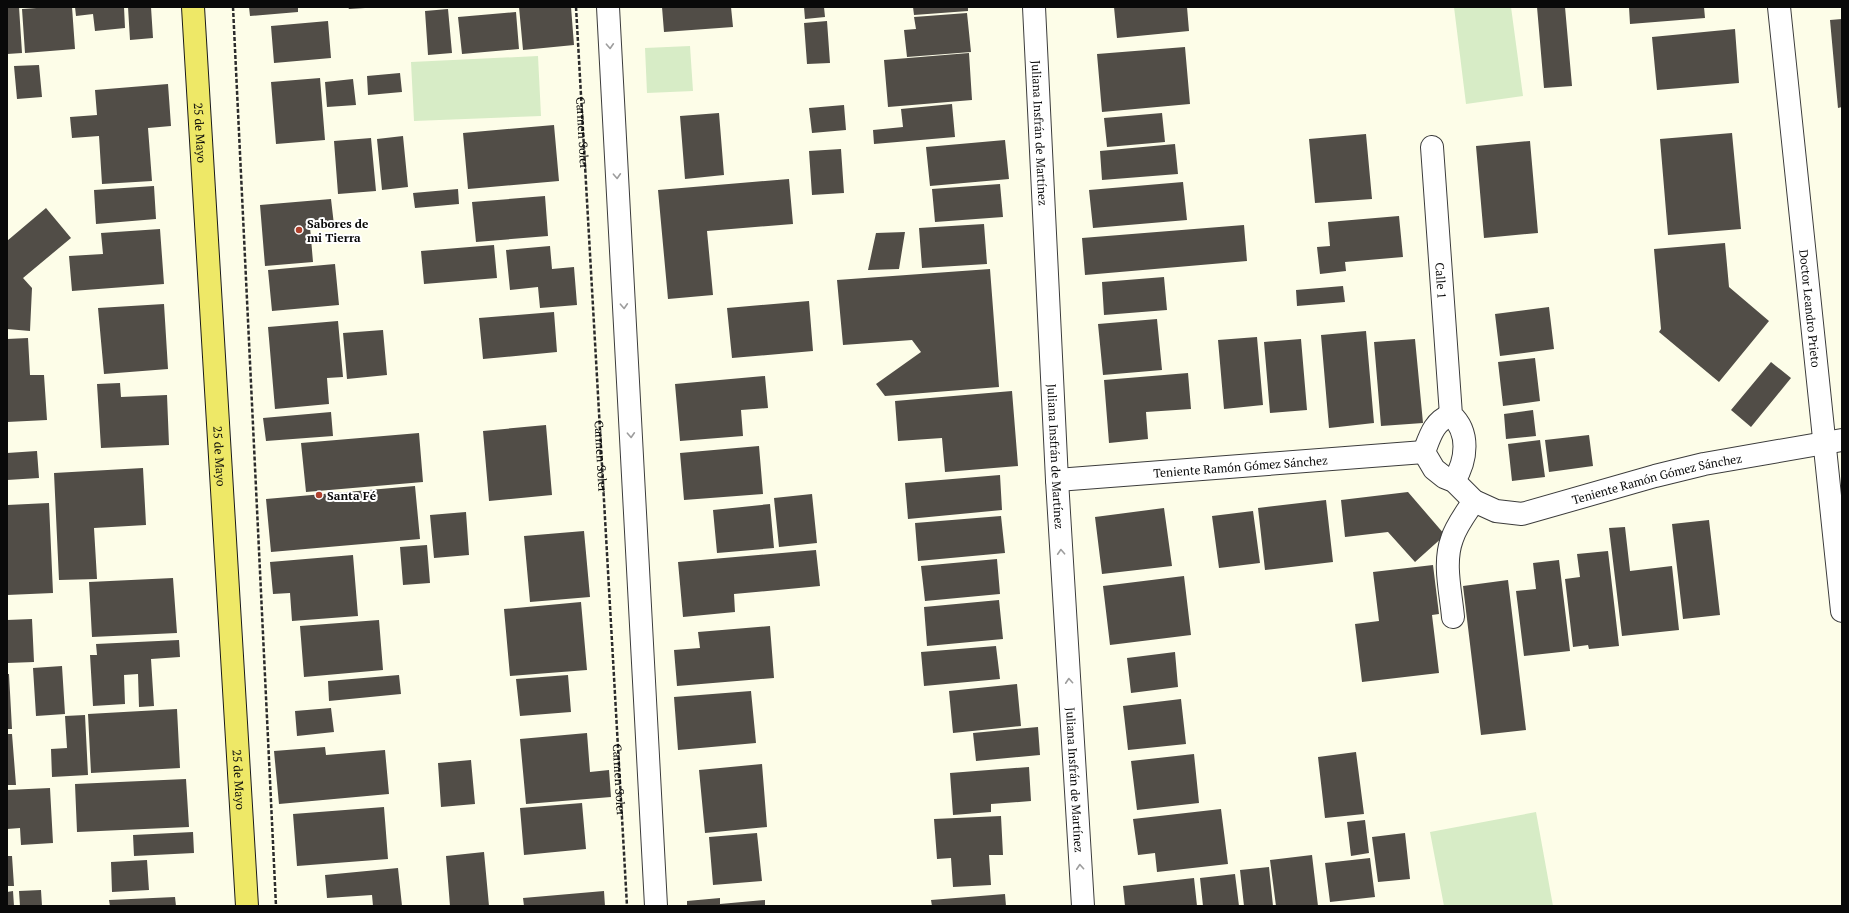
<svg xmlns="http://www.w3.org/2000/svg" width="1849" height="913" font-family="'PT Serif',serif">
<rect width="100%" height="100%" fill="#fdfde8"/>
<path fill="#d7ecc6" d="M1454,7H1511L1523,96L1466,104Z
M690,46L693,91L647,93L645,48Z
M538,56L541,116L414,121L411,62Z
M1536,812L1553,906H1444L1430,832Z"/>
<path fill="#514d47" d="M7,7H19L22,53L7,54Z
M51,7H72L75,49L25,53L22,9Z
M75,7H124L125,28L95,31L93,14L76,16Z
M128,7H151L153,38L130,40Z
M249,7H298V12L250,16Z
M348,7H365V8L349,9Z
M519,7H571L574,45L523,50Z
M662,7H731L733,27L664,32Z
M804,7H824L825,17L805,19Z
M913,7H968V11L914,15Z
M1114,7H1187L1189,31L1117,38Z
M1537,7H1565L1572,86L1544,88Z
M1629,7H1704L1705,18L1630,24Z
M448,9L452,53L428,55L425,11Z
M516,12L519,49L462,54L458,17Z
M967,13L971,52L907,57L904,30L916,29L914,17Z
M1842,19V107L1838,108L1830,20Z
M328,21L331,58L274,63L271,26Z
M827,21L830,63L807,64L804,23Z
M1735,29L1739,83L1657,90L1652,37Z
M1185,47L1190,104L1102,112L1097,54Z
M969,53L972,100L888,107L884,60Z
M39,65L42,97L17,99L14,66Z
M400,73L402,92L368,95L367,76Z
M320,78L325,140L276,144L271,82Z
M353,79L356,105L327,107L325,82Z
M168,84L171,126L148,128L152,181L102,184L99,136L72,138L70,117L97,115L95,90Z
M952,104L955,137L874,144L873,130L903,127L901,109Z
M844,105L846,130L812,133L809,108Z
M719,113L724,175L685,179L680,116Z
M1162,113L1165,142L1107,147L1104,118Z
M554,125L559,181L468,189L463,133Z
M1732,133L1741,229L1668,235L1660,139Z
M1366,134L1372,199L1315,203L1309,139Z
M403,136L408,187L382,190L377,139Z
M371,138L376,191L338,194L334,141Z
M1005,140L1009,179L930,186L926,147Z
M1530,141L1538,233L1484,238L1476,146Z
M1175,144L1178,174L1102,180L1100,151Z
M841,149L844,193L812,195L809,151Z
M789,179L793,224L707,231L713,295L668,299L658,190Z
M1183,182L1187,220L1093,228L1089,190Z
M1000,184L1003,217L935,222L932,189Z
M154,186L156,219L96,224L94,190Z
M458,189L459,204L415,208L413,193Z
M545,196L548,236L476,242L472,202Z
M331,199L334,225L310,227L313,262L265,266L260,205Z
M46,208L71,238L23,278L32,288L30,331L7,329V241Z
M1399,216L1403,257L1345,262L1346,271L1320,274L1317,247L1330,246L1328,222Z
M984,224L987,264L922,268L919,228Z
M1244,225L1247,261L1085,275L1082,238Z
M160,229L164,284L72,291L69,256L103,254L101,233Z
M905,232L899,269L868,270L876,233Z
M1725,243L1729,287L1769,321L1719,382L1659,332L1661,329L1654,249Z
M494,245L497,278L424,284L421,251Z
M550,246L552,269L574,267L577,305L540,308L538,287L510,290L506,250Z
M335,264L339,305L272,311L268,270Z
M990,269L999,387L885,396L876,384L921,352L912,340L843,345L837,280Z
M1164,277L1167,310L1104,315L1102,282Z
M1343,286L1345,302L1297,306L1296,290Z
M809,301L813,351L732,358L727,308Z
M164,304L168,369L104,374L98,308Z
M1549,307L1554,349L1500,356L1495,314Z
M554,312L557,352L483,359L479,318Z
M1157,319L1162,370L1103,375L1098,324Z
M338,321L343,377L327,378L329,404L275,409L268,327Z
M383,330L387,375L347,379L343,333Z
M1366,331L1374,423L1329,428L1321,335Z
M1257,337L1263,405L1224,409L1218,340Z
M28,338L30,375H44L47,420L7,422V339Z
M1301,339L1307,410L1270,413L1264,342Z
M1415,339L1423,423L1381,426L1374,342Z
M1535,358L1540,401L1503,406L1498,362Z
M1771,362L1791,378L1751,427L1731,410Z
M1188,373L1191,409L1146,412L1148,439L1109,443L1104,380Z
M765,376L768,408L741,410L743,436L680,441L675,384Z
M120,383L121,397L167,395L169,445L101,448L97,384Z
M1012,391L1018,466L945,472L942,438L898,441L895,401Z
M1533,410L1536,436L1506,439L1504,414Z
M331,412L333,436L266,441L263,418Z
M546,425L552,495L489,501L483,431Z
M419,433L423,482L306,492L301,443Z
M1589,435L1593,466L1549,472L1545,440Z
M1540,440L1545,477L1512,481L1508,444Z
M759,446L763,494L684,500L680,453Z
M37,451L39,478L7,480V453Z
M143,468L146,525L94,528L97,579L59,580L54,473Z
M1000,475L1002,510L908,519L905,483Z
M415,486L420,539L271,552L266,499Z
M1408,492L1445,535L1415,562L1388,532L1345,537L1341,500Z
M812,494L817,543L779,547L774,498Z
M1326,500L1333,562L1265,570L1258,508Z
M49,503L53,593L7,595V505Z
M770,504L774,548L717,553L713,510Z
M1164,508L1172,566L1102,574L1095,517Z
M1253,511L1260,563L1219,568L1212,516Z
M466,512L469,555L434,558L430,515Z
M1001,516L1005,553L918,561L915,523Z
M1709,520L1720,615L1683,619L1672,524Z
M1625,527L1630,571L1672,566L1679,630L1622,636L1609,528Z
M584,531L590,597L530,602L524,536Z
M427,545L430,583L403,585L400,547Z
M816,550L820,586L734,594L735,612L683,617L678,562Z
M1608,551L1619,646L1589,649L1588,645L1573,647L1565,579L1580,577L1577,554Z
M353,555L358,616L292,621L290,593L273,594L270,562Z
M997,559L1000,594L925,601L921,566Z
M1559,560L1570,651L1524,656L1516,591L1536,589L1533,563Z
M1433,565L1439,614L1432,615L1439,673L1362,682L1355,624L1379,621L1373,572Z
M1184,576L1191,635L1110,645L1103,586Z
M173,578L177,633L92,637L89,582Z
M1508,580L1526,730L1481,735L1463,586Z
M999,600L1003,639L927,646L924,607Z
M581,602L587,670L510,676L504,609Z
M32,619L34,662L7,663V620Z
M379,620L383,670L304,677L300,626Z
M770,626L774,678L677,686L674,650L700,648L698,632Z
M179,640L180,657L151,659L154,706L139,707L138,674L124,675L125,704L93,706L90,655H97L96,644Z
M996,646L1000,679L924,686L921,652Z
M1175,652L1178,687L1131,693L1127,658Z
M62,666L65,714L36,716L33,668Z
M7,674H9L12,729H7Z
M399,675L401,694L329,701L328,681Z
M568,675L571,712L520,716L516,679Z
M1017,684L1021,726L953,733L949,691Z
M751,691L756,743L678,750L674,697Z
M1181,699L1186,744L1128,750L1123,706Z
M331,708L334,732L297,736L295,711Z
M177,709L180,768L91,773L88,714Z
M85,715L88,775L52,777L51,749L67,748L65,716Z
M1038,727L1040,755L976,761L973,733Z
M587,733L590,772L609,770L611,797L526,804L520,739Z
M7,734H12L16,785H7Z
M325,747L326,755L385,750L389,794L279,804L274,751Z
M1356,752L1364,814L1325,818L1318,757Z
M1194,754L1199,803L1137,810L1131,761Z
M471,760L475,804L441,807L438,763Z
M762,764L767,827L705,833L699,770Z
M1029,767L1031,801L991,804V812L953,815L950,773Z
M186,779L189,827L77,832L75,784Z
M50,788L53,843L21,845L20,828L7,829V790Z
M582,803L586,849L524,855L520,808Z
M384,807L388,859L297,866L293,814Z
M1221,809L1228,864L1157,872L1155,853L1138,855L1133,819Z
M1001,816L1003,855H989L991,885L953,887L951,858L937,859L934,819Z
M1365,820L1369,853L1351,856L1347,822Z
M193,832L194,853L134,856L133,835Z
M757,833L762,881L713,885L709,837Z
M1405,833L1410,879L1378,882L1372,837Z
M484,852L489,906H450L446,856Z
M1312,855L1318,906H1276L1270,860Z
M7,856H12L14,886H7Z
M1370,858L1375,897L1330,902L1325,863Z
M147,860L149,890L112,892L111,862Z
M1269,867L1273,906H1244L1240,870Z
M398,868L402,906H373L372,895L327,898L325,875Z
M1235,874L1239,906H1203L1200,878Z
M1194,878L1197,906H1125L1123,886Z
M41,890L42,906H20L19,891Z
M13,891L14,906H7V892Z
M604,891L605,906H524L523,898Z
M1005,894L1006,906H932L931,900Z
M175,897L176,906H110L109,900Z
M720,898V904L765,900V906H687V901Z"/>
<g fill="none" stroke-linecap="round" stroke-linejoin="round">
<defs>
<g id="minor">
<path d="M608,7L656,906"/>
<path id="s2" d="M1034,7L1057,480L1083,906"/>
<path id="s3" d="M1779,7L1842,611"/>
<path id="s4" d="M1432,147L1451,415C1470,432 1467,460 1454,481"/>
<path id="s5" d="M1451,415C1434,421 1430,436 1424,452L1434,469L1444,477L1454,481L1474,501L1496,511L1522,514L1655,476L1704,464L1842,440"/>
<path id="s6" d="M1057,480L1424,452"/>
<path d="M1453,617C1451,593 1443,563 1452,539C1456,526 1466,513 1474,501"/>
</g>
<g id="major">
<path id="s7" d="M193,7L247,906"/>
</g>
</defs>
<use href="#minor" stroke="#3c3c3c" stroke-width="24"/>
<use href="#major" stroke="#1a1a1a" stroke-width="24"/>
<g stroke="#2b2b2b" stroke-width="2.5" stroke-dasharray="4 2" stroke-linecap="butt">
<path d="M233,7L276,906"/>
<path id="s1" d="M576,7L627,906"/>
</g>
<use href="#minor" stroke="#fff" stroke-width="22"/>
<use href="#major" stroke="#eee867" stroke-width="22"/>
</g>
<defs><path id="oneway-chevron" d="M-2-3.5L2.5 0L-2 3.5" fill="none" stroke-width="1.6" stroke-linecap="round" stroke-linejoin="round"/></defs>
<g stroke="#9d9d9d">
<use href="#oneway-chevron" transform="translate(610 46) rotate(87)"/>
<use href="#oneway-chevron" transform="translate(617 176) rotate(87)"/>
<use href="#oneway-chevron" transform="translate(624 306) rotate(87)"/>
<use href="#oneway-chevron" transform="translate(631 435) rotate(87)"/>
<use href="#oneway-chevron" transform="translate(1061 552) rotate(-93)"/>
<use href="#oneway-chevron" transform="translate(1069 681) rotate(-94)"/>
<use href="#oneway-chevron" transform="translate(1080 867) rotate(-94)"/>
</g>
<g fill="#ae412d" stroke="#fff" stroke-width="1.5">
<circle cx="299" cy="230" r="4"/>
<circle cx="319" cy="495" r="4"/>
</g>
<g text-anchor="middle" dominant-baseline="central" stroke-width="4" stroke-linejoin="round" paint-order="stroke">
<g font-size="12" fill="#090909" stroke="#fff">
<text stroke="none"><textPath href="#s7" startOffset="126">25 de Mayo</textPath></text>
<text stroke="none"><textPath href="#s1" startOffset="126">Carmen Soler</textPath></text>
<text stroke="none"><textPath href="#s2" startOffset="126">Juliana Insfrán de Martínez</textPath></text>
<text stroke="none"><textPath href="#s4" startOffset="134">Calle 1</textPath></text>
<text stroke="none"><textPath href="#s3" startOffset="303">Doctor Leandro Prieto</textPath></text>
<text stroke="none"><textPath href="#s7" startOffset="450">25 de Mayo</textPath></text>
<text stroke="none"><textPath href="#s1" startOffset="450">Carmen Soler</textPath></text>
<text stroke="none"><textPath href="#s2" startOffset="450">Juliana Insfrán de Martínez</textPath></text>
<text stroke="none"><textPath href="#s6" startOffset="184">Teniente Ramón Gómez Sánchez</textPath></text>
<text stroke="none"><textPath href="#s5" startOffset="309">Teniente Ramón Gómez Sánchez</textPath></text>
<text stroke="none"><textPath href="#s7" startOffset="774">25 de Mayo</textPath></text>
<text stroke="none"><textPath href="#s1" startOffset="774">Carmen Soler</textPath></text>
<text stroke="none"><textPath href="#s2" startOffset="774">Juliana Insfrán de Martínez</textPath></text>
</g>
<g font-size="12" font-weight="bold" fill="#090909" stroke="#fff" text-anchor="start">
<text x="307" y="223">Sabores de<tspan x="307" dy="14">mi Tierra</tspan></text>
<text x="327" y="495">Santa Fé</text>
</g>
</g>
<rect width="1849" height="913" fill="none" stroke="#090909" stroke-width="16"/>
</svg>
